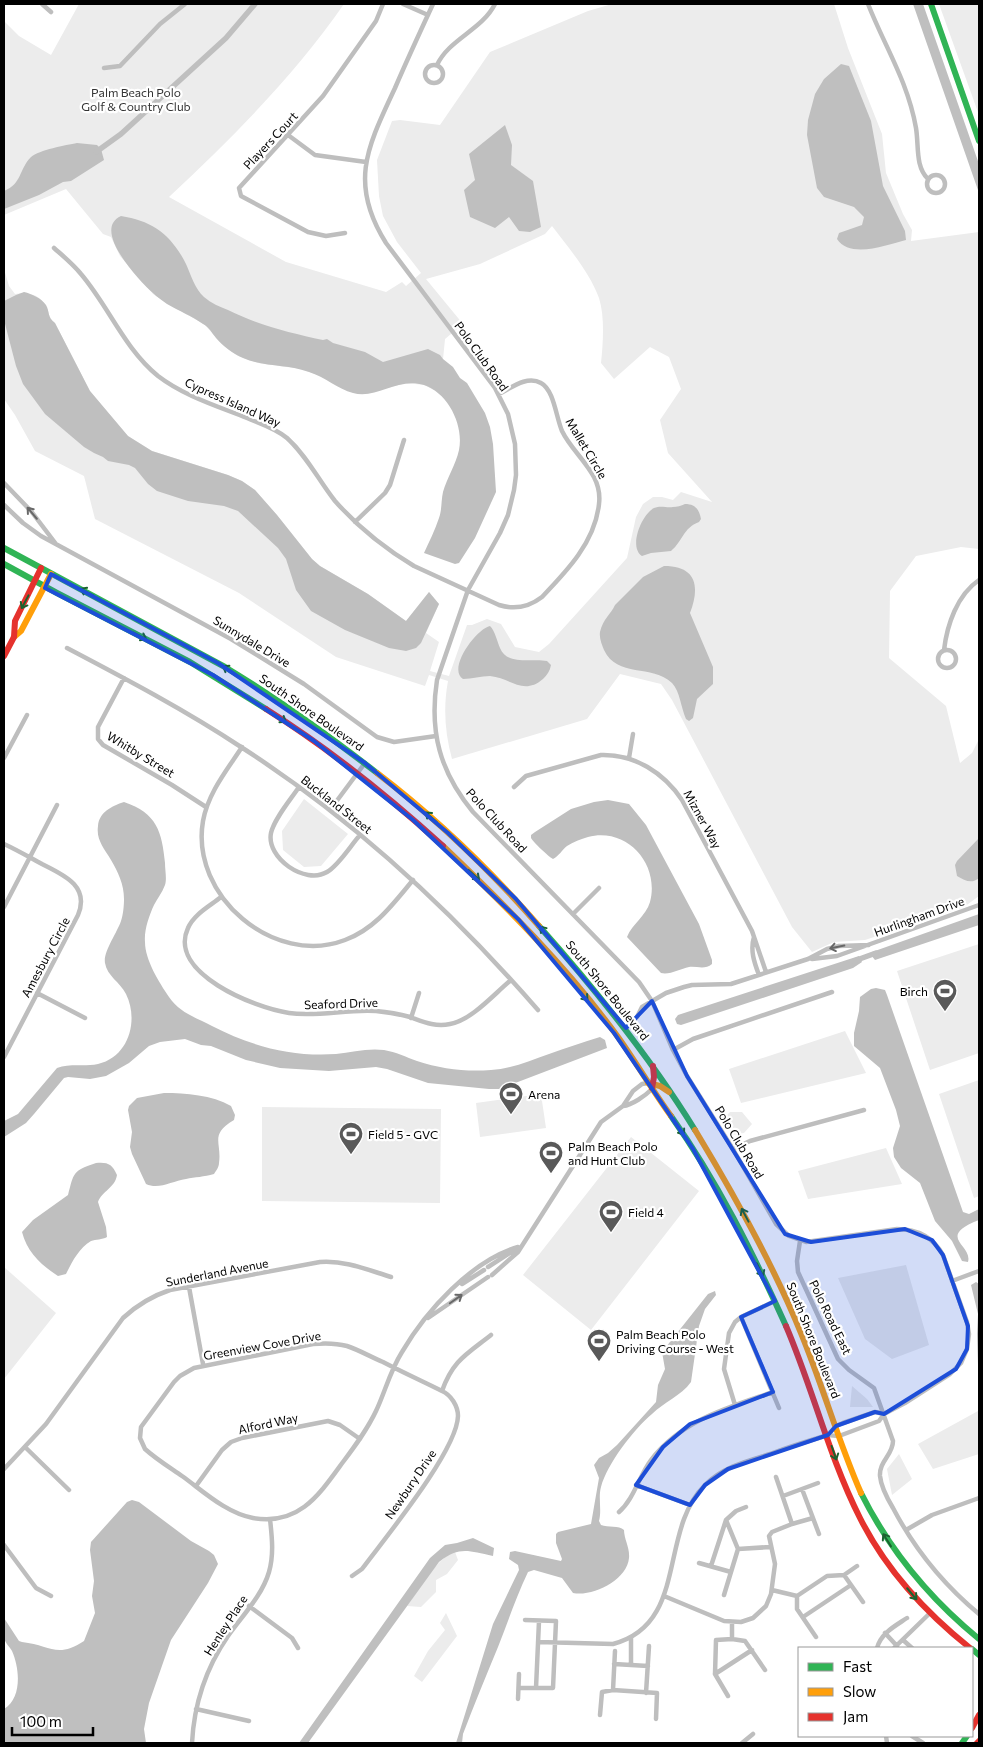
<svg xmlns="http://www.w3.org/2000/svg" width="983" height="1747" font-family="Commissioner,sans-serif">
<rect width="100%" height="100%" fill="#fff"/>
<path fill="#ececec" d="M79,4H344C294,76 233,137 169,197L286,262L386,292L402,282L406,286L421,273L397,242L383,216L379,196L377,160L392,121L400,120L440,125L490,52L588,11L612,4H834L848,48L882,134L886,173L903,214L912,230L911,241L979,232V549L961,547L916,556L890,591L889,658L946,706L960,763L972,753L979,739V896L964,907L865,940L834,942L812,952L792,927L672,700L661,684L620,674L587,719L452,759C445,733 443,708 448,681L429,675L425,686L336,657L239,593L95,519L84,476L35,451L15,415L4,399V269L9,286L15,294C27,292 39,294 45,305C50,311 47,317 55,323L90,391L128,436L152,451L228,475L242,481L255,490L277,515L312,559L320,566L368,594L406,621L429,592L439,604L426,633L439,642L430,671L449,676L467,625H472L487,619L501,624L515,647L539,652L549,644L627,558L636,517L643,504L653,497H662L673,500L681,492L712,502L668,453L660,420L681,389L669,357L650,347L614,379L601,363C603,344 605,317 599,298C590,273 568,247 552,226L545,234L480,264L426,279L463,324L445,339L443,359L434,390L424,385L406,383L365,394L354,393L318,375L301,369L258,363L238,356L224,346L204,324L168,304L153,294L120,256L111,237L103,234L66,189L4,215V21L19,36L51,55Z
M939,4H979V115Z
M304,799L348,834L321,866L304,867L283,850L282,831Z
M979,944V1053L930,1070L897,971Z
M845,1031L866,1073L741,1103L729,1069Z
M979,1080V1196L974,1198L939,1094Z
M541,1094L546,1128L480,1137L476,1103Z
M262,1107L441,1109L440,1203L262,1201Z
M730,1112H742L752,1124L744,1133L731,1135L722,1120Z
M631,1137L699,1191L591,1330L523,1275Z
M886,1148L902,1184L808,1199L798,1171Z
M906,1265L929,1345L892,1359L865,1339L838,1278Z
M4,1267L56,1313L4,1379Z
M852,1386L867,1399L873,1407H850Z
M978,1411L979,1454L933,1469L918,1444Z
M899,1454L912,1479L892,1495L887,1469Z
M455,1552L458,1560L447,1574L436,1580V1592L421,1607L407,1606C419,1590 437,1557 455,1552Z
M446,1613L457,1636L422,1682L414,1676L428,1651L445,1630L440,1623Z"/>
<path fill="#bfbfbf" d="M913,4H923L979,164V193Z
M841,64L849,66L871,121L883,186L905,231L906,240C887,245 850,259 837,239L839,233L862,225L864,217L854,207L824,197L817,188L807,135L808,120L815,94L824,79Z
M505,125L512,145L511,165L533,181L541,227L530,232L519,231L509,217L495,228L470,217L464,190L475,180L469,154Z
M77,143L97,145L101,149L104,160L71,181L63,182L39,195L4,209V191C22,184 19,169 31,157C39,150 66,145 77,143Z
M121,216C152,221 171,234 186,264C191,275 195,289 204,297C211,303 220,307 228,310C258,325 291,333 323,340L327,339L333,343L365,352L383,362L428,349L440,355L443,359L453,367L460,378L467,383L485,413L490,427L493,444L496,492L475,538L459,563L455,564L424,553C429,542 435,530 439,518C442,510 441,501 443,492C447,478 456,464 459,450C464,425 448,393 424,385C397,377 376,400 353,393C338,389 325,377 309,372C288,364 264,367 243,358C233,354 223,346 216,338C212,333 209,327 203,324C192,316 179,311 167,304C152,294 140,281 129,267C120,255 99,226 121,216Z
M24,292C32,294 41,298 46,305C50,312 47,317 55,323L90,391L128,436L152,451L228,475L242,481L255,490L277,515L312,559L320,566L368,594L406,621L429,592L439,604L421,643L416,648L406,651L389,648L345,630L311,611L296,590L286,559L278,548L238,511L224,506L188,501L157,491L148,484L135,468L129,465L108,461L103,457L94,453L84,447L45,414L23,384L16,366L4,320V301L16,295Z
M685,504C695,504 699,509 701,519L699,522C683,528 683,541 671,551L651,553L642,556C628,547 642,514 654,508C661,505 666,508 673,507C677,507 681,506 685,504Z
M664,566C697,566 700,587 690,613L713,667V684L697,699L693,718L689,721L686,719C681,708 680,691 672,683C652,664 617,678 604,650C602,645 599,638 600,632C603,619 611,614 615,605L643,577Z
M490,626C495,631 497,641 500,648C507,666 533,658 547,661L551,665C550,671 547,675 543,679C523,696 511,678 490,676C481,676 472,679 463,679C447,669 476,629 490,626Z
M608,800L629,804L646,825L699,924L712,960V964C705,970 697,966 689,967C680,969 670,975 661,973L627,937C632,924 646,916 650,902C660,864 627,827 588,837C581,839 573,842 567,846C562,850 559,856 553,859C548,856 534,843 531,838V835L535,832L571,809L594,802Z
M124,802C157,813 162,832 165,863C165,870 167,879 165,885C162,893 157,899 154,905C149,916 144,930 145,942C145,960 159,982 169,997C180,1013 195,1017 212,1026C251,1046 291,1057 336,1054C352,1052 368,1048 384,1050C396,1052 406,1057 417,1061C441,1069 466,1072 491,1070C512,1069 531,1060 549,1054C566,1048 583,1042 600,1037L605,1040L607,1048L510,1085L499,1089H489L428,1083L387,1069L376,1067L329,1071L280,1068L246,1060L211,1046L201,1045L185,1039L160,1042L149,1046L129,1063L106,1076L90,1079L68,1077L64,1078L34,1114L26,1123L4,1137V1121L18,1114L57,1068C70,1063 84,1067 98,1064C129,1057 139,1020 126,994C120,982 107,976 105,963C103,952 117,933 121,921C123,915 124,906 124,899C124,884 118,872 111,860C104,848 96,840 98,826C99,812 112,806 124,802Z
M979,838V878C972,884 965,881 957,876L955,865L957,861Z
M979,914V925L875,960L871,955L872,952Z
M859,956L862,962L853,968L681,1025L677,1024L675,1019L678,1015Z
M876,988L885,990L887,995L963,1212L969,1214L979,1209V1220C935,1237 973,1245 968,1262L962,1261L952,1241L935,1221L920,1183L901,1168L894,1157L893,1148L900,1126L896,1110L880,1068L854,1046V1033L859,1011L860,997L871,989Z
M164,1093C186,1093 212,1095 231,1106L235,1115L234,1120C209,1135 222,1142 219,1163C219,1167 216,1171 214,1174C204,1177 195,1177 186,1179C172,1181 159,1190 146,1184L132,1154L130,1147L132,1132L128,1110L129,1106L137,1098Z
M96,1163C108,1162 112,1164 117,1175C115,1188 102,1191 98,1202L106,1227L107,1237C102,1240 96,1239 91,1241C79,1248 72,1262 66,1274L58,1276C41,1265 27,1252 22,1232L33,1220L68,1195C74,1173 72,1171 96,1163Z
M976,1282L979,1284V1396L977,1334L978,1314L971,1285Z
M715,1291L716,1295L705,1309L699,1326L691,1382C681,1396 664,1402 652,1414C634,1429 607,1464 601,1487C598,1498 602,1510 599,1521L601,1525C608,1528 619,1525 624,1530C624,1539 630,1548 629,1558C627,1580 593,1597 573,1593L562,1578L534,1570L528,1572C516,1597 508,1622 498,1647C486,1676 474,1705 463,1734L462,1743H456L493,1624L519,1570L518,1565L509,1559L510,1552L515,1551L561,1561L562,1559L556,1543V1534L558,1532L591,1524L599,1478L594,1465L599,1458L608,1453L617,1445L656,1402L658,1385L665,1369L662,1352L708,1294Z
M132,1500L139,1502L191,1541L209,1551L214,1555L218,1564L208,1583L171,1640L149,1703L144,1729L146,1743H4V1709C22,1698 20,1669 12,1651C10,1647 5,1643 4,1638C2,1632 4,1624 4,1618L19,1641L22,1642C50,1645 57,1659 84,1641L95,1613L92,1596L94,1581L90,1550L91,1542L127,1502Z
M473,1538L494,1548L493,1556C468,1551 460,1546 439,1562L308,1743H299L430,1558L445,1545L457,1543Z"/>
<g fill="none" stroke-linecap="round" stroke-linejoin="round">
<path stroke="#bfbfbf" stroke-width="5.5" d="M96,152L121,134L226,38L255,4
M854,961L876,953"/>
<path stroke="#bebebe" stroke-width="4.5" d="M42,4L51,12
M403,4L428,15
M433,4C420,32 407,60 395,88C368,146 348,183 386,243L495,388L508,414L515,444L516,475L514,490L508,515L500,533L468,590L437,680C429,732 440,772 473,812L639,982L652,1001L673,1050L687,1076L733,1149L776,1224L789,1236L806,1242L897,1229C918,1229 933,1237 943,1255L967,1322L969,1334L967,1349L961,1363L950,1374L905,1403L884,1414L879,1421L839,1436L828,1435C808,1441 789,1447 770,1454C747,1461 723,1467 705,1485C658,1531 689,1624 613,1644L538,1642
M868,4C885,47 908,82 916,128C919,146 915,166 928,179
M425 74a9 9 0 1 1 18 0a9 9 0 1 1-18 0Z
M437,65C449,39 482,30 495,4
M104,68L120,66L160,24L185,4
M288,135L315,155L366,162
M927 184a9 9 0 1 1 18 0a9 9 0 1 1-18 0Z
M345,233L326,236L308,232L241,196L239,188L323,96L376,21L383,4
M54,248C63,256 73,264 81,274C109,307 124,348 158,376C184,396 217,406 247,418C261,424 275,428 287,438C307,456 319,481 335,501C358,527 384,548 414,566L499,605C515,610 529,607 542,597C567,571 595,542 599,504C603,473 574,456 562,431C556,417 554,390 541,383C527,375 511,388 499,394
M4,483L31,511L56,544
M4,505L23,523L41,536L231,639L304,684L377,737L394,742L436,736
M355,522L385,493L390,485L404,440
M67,648C126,679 185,710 241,747C353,819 451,910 538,1010
M944,650C947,625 957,595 979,580
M938 659a9 9 0 1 1 18 0a9 9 0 1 1-18 0Z
M124,678L98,727V739L103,745L172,785L206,807
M242,747C227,770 208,793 203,821C190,896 274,967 345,940C375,929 393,904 413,880
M4,758L27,715
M629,758L633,734
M299,787C291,799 274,819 271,833C266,858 305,885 327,872C339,865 351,845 360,835
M514,787L526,776L601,755C635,754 664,773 682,800L752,931L766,972
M330,810L365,763
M4,844C17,850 29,857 42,864C64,875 90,886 78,915L4,1057
M221,897C210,906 194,914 188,928C167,973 255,1008 289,1013C318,1017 347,1009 376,1011C387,1012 399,1014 410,1017C424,1022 435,1027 450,1024C472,1020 494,994 511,980
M4,907L57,805
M574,913L599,888
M754,937C750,950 754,962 759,975
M812,959L837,956L979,905
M37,993L85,1018
M411,1018L419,993
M626,1028L637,1017L642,1007L666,993L684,987L692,985L731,984L808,959L827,949L839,946L869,945
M673,1050L693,1039L832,992
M623,1106C632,1105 645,1096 652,1089
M733,1149L750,1141L864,1110
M800,1241L797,1261L798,1272L838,1359L849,1370L874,1388L893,1441C893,1455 879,1461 880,1476C881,1487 887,1498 893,1508C914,1548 944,1585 979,1614
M488,1267L516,1249
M492,1275L518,1252L601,1122L623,1106L633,1091L642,1084L648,1083
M952,1281L979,1271
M462,1284L484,1270
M189,1287L203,1364
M741,1317L779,1408
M428,1318L488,1277
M442,1391C453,1360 467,1354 491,1335
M735,1405L724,1369L729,1333L735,1322L741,1317L775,1301
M828,1435L836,1426L843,1423L875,1412L884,1414
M25,1447L69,1490
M4,1469L46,1424L123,1318C137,1305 152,1296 170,1290L320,1262C345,1260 368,1270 391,1277
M776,1477L792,1524L813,1518
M636,1485L690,1505
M196,1486L222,1450L231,1442L242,1438L328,1421L340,1425L360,1439
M802,1489L819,1534
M783,1496L818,1483
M619,1512C634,1499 639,1476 651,1460C682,1420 727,1408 773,1392
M906,1530L932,1515L979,1498
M4,1545L36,1588L51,1596
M738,1549L770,1547
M699,1563L731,1572
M711,1566L726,1520L736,1511L746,1507
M857,1566L844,1575L863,1602
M352,1576L362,1569C385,1538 457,1451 458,1416C458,1406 451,1395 442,1391C422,1381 402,1372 383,1362C371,1357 359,1350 347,1346C336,1343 324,1343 313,1344L194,1368L180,1376L174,1382L141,1427L140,1438L145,1449C156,1459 169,1467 182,1476C203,1491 226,1513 253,1518C299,1526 319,1495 343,1462C355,1446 367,1430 376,1411C385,1392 390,1371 402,1352C426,1311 471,1261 518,1247
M772,1590L797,1596V1609L816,1637
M724,1595L738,1549L726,1520
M664,1596L724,1621L741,1622L753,1618L766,1606L771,1594L775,1564L769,1536L772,1532L792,1524
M797,1596L827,1576L844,1575
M249,1606L292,1638L298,1648
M803,1617L851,1585
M885,1633L897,1646
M631,1637V1665
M732,1639L745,1641L765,1670
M903,1640L912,1648
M877,1648C881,1633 895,1626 907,1618
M894,1648L929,1614
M614,1664L648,1666
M715,1674L752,1650
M519,1688H553L556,1621L525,1620
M536,1688L539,1621
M613,1690L615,1651
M646,1693L649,1646
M728,1696L715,1674L716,1640L732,1639V1623
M518,1699L519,1674
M196,1709L249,1721
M600,1715L602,1692L613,1690L657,1693L656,1719
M886,1736L887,1743
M912,1736L923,1743
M192,1743C194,1705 206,1668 228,1636C242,1616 262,1596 269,1572C274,1555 272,1537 270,1519
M742,1743L753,1734"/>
<path stroke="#30b455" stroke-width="6" d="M931,4L979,141
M4,548L225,667C278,699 328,735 377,773
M4,564L57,593L190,662L266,709
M539,926C596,990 650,1057 695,1130
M671,1116C717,1181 753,1253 786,1326
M861,1493C890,1551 929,1598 979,1639
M972,1649L979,1655
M962,1743L967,1736"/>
<path stroke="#ff9f0a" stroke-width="6" d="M14,637L21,631L51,574
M377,773C436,818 490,870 539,926
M443,846C505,905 567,967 618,1037C636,1062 652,1090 671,1116
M648,1083L660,1086L669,1092
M695,1130C735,1196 772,1262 801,1333C823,1386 838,1441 861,1493"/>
<path stroke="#e5322d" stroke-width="6" d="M4,656L14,637L15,621L41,568
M266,709C328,748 388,796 443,846
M652,1088L654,1077L653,1066
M786,1326C813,1389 829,1457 860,1518C886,1570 925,1612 970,1648
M972,1728L979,1715
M977,1743L979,1741"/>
</g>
<defs><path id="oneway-shaft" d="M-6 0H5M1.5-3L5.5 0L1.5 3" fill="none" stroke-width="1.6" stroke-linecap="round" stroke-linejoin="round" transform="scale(1.25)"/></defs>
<g stroke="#686868">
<use href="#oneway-shaft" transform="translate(32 513) rotate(-130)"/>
<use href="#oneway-shaft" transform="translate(837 947) rotate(169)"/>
<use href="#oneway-shaft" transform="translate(456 1299) rotate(-35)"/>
</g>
<g stroke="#1a632f">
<use href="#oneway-shaft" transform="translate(87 592) rotate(-152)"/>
<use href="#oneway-shaft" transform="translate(25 602) rotate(118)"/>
<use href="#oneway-shaft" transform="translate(140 636) rotate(27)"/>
<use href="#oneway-shaft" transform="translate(229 670) rotate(-148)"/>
<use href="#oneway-shaft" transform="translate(280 718) rotate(34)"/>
<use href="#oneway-shaft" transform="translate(431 817) rotate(-139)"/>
<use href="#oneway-shaft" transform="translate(474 875) rotate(43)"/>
<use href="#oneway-shaft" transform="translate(545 932) rotate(-131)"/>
<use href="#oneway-shaft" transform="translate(583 995) rotate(49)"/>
<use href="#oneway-shaft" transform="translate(680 1129) rotate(55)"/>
<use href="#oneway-shaft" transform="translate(745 1215) rotate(-118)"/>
<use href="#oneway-shaft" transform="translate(760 1270) rotate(64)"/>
<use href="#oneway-shaft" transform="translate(834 1453) rotate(71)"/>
<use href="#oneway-shaft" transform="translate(887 1540) rotate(-122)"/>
<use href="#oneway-shaft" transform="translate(912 1594) rotate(50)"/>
</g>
<path fill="#1d4ed8" fill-opacity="0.2" stroke="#1d4ed8" stroke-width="4" stroke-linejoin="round" d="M51,574L218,663L365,763L448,833L516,899L626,1028L652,1001L687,1076L785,1234L811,1242L905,1229L932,1240L943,1255L968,1326L967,1349L956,1369L884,1414L875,1412L836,1426L828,1435L728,1469L705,1485L690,1505L636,1485L663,1447L690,1424L773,1392L741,1317L775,1301L693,1149L614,1033L519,920L413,820L314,741L213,675L45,588Z"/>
<defs>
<symbol id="stadium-pin" viewBox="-11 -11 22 30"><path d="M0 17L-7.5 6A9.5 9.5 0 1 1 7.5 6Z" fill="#595959" stroke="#fff"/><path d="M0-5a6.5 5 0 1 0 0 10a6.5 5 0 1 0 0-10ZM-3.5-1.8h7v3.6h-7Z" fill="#fff"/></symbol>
</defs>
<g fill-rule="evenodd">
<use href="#stadium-pin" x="931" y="977" width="28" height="38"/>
<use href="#stadium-pin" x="497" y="1080" width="28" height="38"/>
<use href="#stadium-pin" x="337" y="1120" width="28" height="38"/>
<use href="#stadium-pin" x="537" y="1139" width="28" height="38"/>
<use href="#stadium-pin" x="597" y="1198" width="28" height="38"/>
<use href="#stadium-pin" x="585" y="1327" width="28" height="38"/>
</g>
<g text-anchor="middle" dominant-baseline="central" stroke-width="4.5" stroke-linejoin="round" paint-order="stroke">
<g font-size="12" fill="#333" stroke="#fff">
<text x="136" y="92">Palm Beach Polo<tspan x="136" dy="14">Golf &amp; Country Club</tspan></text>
</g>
<g font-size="12" fill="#000" stroke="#fff">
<text transform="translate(270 140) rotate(-47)">Players Court</text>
<text transform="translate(482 356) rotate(54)">Polo Club Road</text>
<text transform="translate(233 402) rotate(24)">Cypress Island Way</text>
<text transform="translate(587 448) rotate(59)">Mallet Circle</text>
<text transform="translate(252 641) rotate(31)">Sunnydale Drive</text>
<text transform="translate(312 712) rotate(35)">South Shore Boulevard</text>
<text transform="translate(141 754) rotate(31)">Whitby Street</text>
<text transform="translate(337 804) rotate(38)">Buckland Street</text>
<text transform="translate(703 819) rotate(61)">Mizner Way</text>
<text transform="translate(497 820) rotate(47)">Polo Club Road</text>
<text transform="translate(919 916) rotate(-20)">Hurlingham Drive</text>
<text transform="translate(45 957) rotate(-62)">Amesbury Circle</text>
<text transform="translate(608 990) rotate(51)">South Shore Boulevard</text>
<text transform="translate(341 1003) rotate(-2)">Seaford Drive</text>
<text transform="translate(740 1142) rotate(59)">Polo Club Road</text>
<text transform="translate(217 1272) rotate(-11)">Sunderland Avenue</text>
<text transform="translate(831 1317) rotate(64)">Polo Road East</text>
<text transform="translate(814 1340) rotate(68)">South Shore Boulevard</text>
<text transform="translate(262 1345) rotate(-10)">Greenview Cove Drive</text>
<text transform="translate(268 1423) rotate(-12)">Alford Way</text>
<text transform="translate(410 1484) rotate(-56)">Newbury Drive</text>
<text transform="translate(225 1625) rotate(-57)">Henley Place</text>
</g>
<g font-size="12" fill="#000" stroke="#fff" text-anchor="start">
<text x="928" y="991" text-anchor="end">Birch</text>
<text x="528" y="1094">Arena</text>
<text x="368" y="1134">Field 5 - GVC</text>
<text x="568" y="1146">Palm Beach Polo<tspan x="568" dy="14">and Hunt Club</tspan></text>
<text x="628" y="1212">Field 4</text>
<text x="616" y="1334">Palm Beach Polo<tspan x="616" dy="14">Driving Course - West</tspan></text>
</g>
</g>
<rect width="983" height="1747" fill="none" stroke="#000000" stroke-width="10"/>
<rect x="798" y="1647" width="175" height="90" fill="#ffffff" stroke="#999999"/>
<rect x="808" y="1663" width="25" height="8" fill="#30b455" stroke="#999999"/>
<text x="843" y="1672" font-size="15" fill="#000000">Fast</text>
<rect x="808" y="1688" width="25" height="8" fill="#ff9f0a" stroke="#999999"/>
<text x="843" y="1697" font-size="15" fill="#000000">Slow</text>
<rect x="808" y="1713" width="25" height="8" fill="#e5322d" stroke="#999999"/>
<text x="843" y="1722" font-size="15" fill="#000000">Jam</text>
<path d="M12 1727v8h81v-8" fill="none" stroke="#000000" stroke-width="2.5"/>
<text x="20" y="1727" font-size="15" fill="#000000" stroke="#ffffff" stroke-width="4" paint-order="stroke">100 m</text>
</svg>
